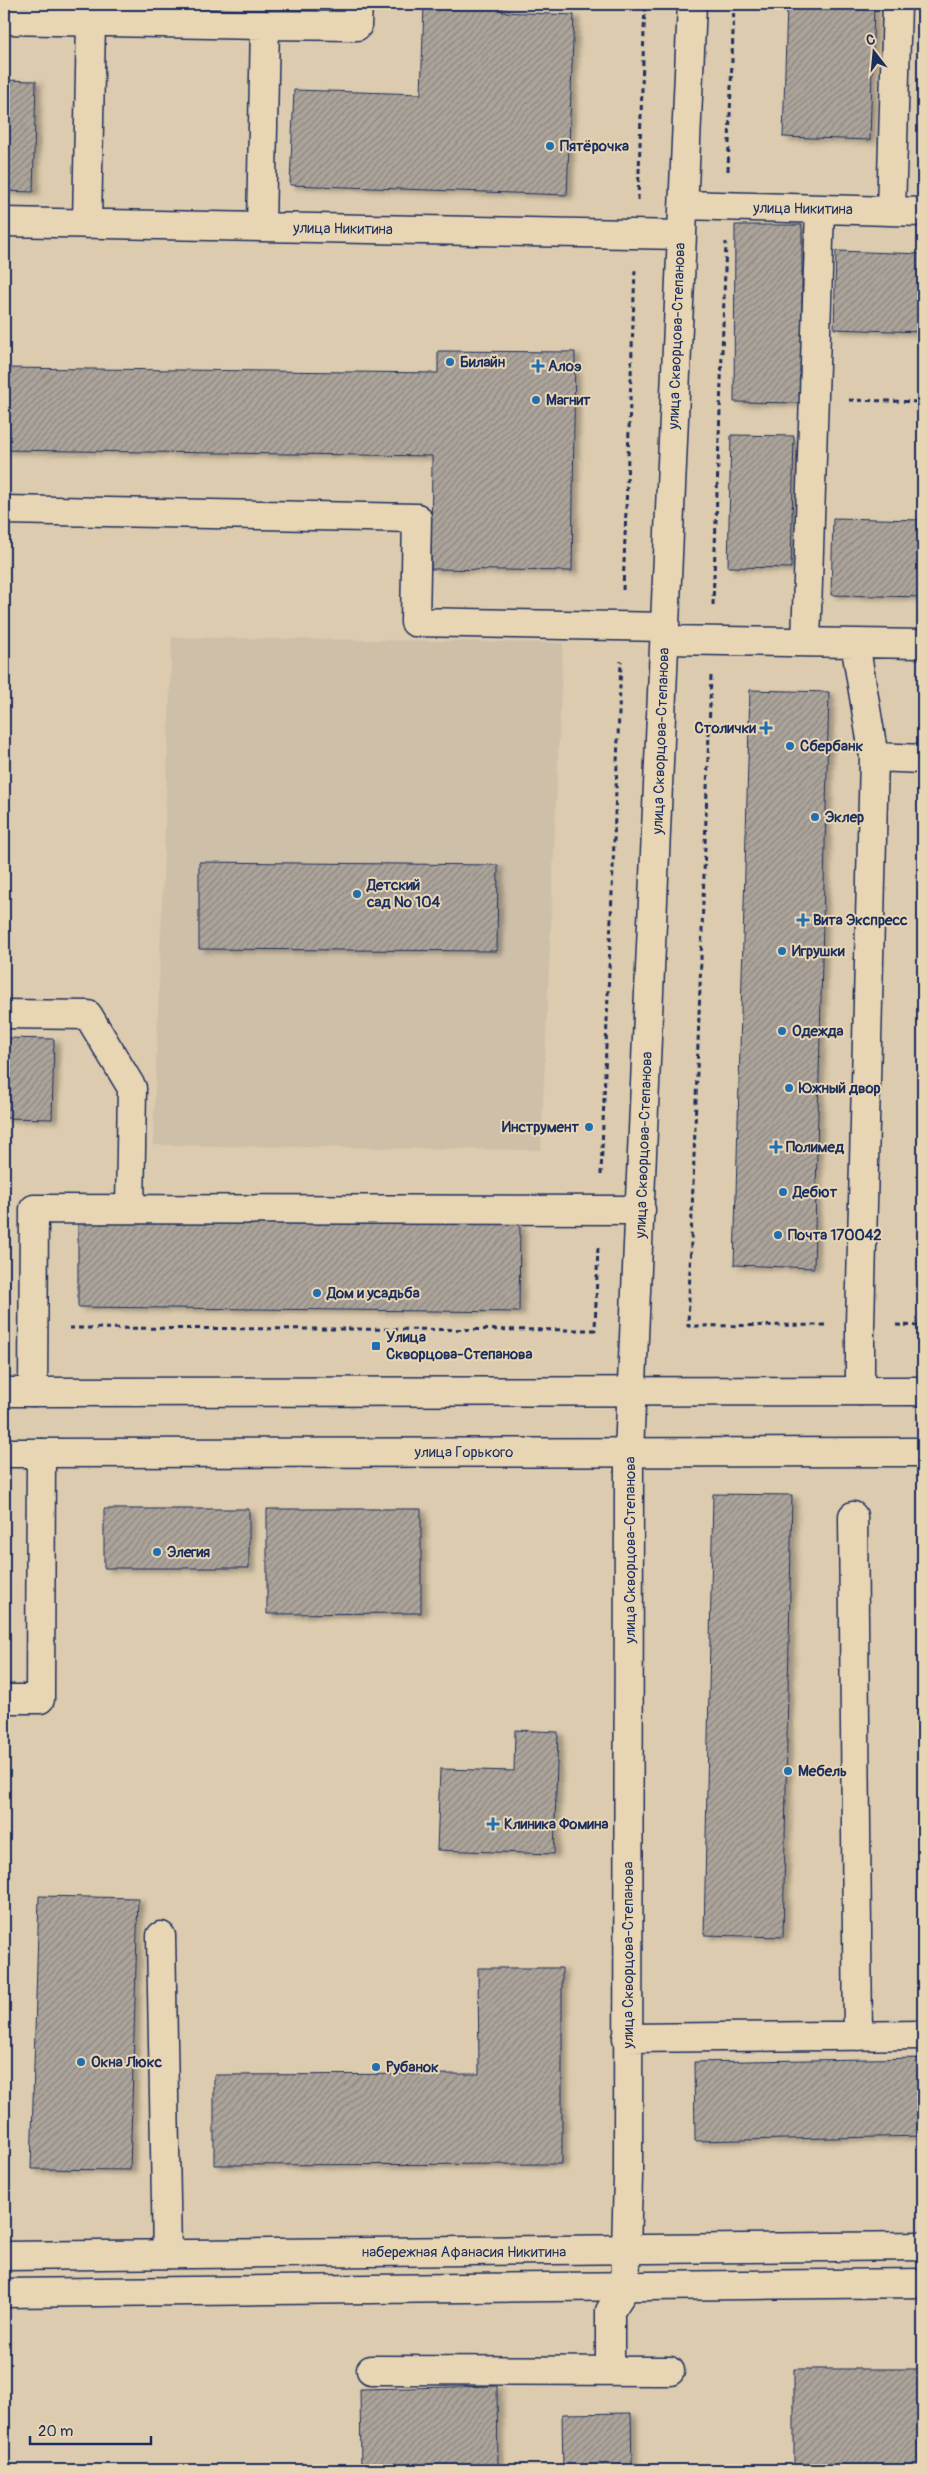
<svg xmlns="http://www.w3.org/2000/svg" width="927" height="2474" font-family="Pangolin,sans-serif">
<defs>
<pattern id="building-hatch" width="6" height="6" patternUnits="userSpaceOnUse" patternTransform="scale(1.25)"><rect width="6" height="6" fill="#aca49a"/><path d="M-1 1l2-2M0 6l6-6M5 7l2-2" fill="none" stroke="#8b8681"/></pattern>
<filter id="shadow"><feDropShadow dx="5.5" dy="3" stdDeviation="2.5" flood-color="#0004"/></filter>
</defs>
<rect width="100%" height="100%" fill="#dccbae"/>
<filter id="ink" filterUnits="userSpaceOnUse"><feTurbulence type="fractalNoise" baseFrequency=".02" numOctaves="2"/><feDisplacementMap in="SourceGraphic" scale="10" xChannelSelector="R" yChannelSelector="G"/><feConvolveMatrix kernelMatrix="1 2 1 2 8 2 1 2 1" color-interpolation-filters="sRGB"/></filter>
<g filter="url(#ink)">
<path fill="#cebfa8" d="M172,637L563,643L541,1150L153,1145Z"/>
<path fill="url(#building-hatch)" stroke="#1b2f5e" filter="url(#shadow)" d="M424,4H502V12L574,15L567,195L290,185L294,90L421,94Z
M787,4H874L870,140L783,137Z
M4,80L36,81L33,192L4,191Z
M735,225H802V403L734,402Z
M836,251L923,254V332L834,329Z
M438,351L575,352L572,571L431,569L432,456L4,450V368L438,373Z
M731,435L794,436L791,568L728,567Z
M833,518L923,520V597L831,595Z
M750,690L829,692L814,1268L734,1265Z
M199,862L498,865L497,951L199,949Z
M4,1038L54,1039L52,1119L4,1118Z
M78,1221L520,1224L519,1312L78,1307Z
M713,1494L792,1495L783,1937L704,1935Z
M104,1509H249V1568H104Z
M267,1509H421V1613L267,1614Z
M515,1730L558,1732L554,1854L437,1850L440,1769L514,1771Z
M39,1896L138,1898L130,2170L31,2169Z
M478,1968H562V2164L214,2165V2075L479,2074Z
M923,2058V2136L695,2141L694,2062Z
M794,2369H923V2470H794Z
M497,2386L498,2470H361L360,2389Z
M631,2413L632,2470H563L562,2414Z"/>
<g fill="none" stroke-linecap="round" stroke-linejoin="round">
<defs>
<path id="minor" d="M4,20L265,25L261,227
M265,25L357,26L358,4
M684,205L923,212
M891,211L897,4
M4,222L682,235
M87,224L91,21
M4,510L417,518L415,622L665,627
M665,640L923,644
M806,642L820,209
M855,643L874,757L860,1325V1391
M874,757L923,759
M4,1014L88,1015L132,1088L130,1209
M33,1392L34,1209L641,1210
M853,1516L858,2036
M4,1699H40L41,1453
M161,1936L167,2254
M627,2038L923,2035
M371,2370L670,2371
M610,2371V2311L625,2288L628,2177L629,1452L692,4"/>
<path id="major" d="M4,1392L923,1391
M4,1453L923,1452
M4,2256L923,2246
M4,2293L923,2283"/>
</defs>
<use href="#minor" stroke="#1b2f5e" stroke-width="31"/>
<use href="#major" stroke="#1b2f5e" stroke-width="31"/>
<path stroke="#1b2f5e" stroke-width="3" stroke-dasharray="5 4" stroke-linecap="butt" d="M728,171L734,4
M638,200L645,4
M849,400L923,402
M623,590L635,269
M713,605L726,242
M711,676L688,1326L825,1325
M601,1175L621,661
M896,1325L923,1326
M69,1328L595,1330L598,1246"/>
<use href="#minor" stroke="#e8d5b3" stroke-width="28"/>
<use href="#major" stroke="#e8d5b3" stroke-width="28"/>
</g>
</g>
<g fill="#1f6fb2" stroke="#e8d5b3" stroke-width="2">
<circle cx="550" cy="146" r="5"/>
<circle cx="450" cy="362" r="5"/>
<path d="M535.5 358.5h5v5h5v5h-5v5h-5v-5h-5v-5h5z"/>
<circle cx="536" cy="400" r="5"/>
<path d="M763.5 720.5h5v5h5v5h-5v5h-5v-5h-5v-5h5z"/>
<circle cx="790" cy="746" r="5"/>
<circle cx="815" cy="817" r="5"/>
<circle cx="357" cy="894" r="5"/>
<path d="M800.5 912.5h5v5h5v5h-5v5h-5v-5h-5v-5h5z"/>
<circle cx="782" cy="951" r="5"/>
<circle cx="782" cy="1031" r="5"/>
<circle cx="789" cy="1088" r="5"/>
<circle cx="589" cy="1127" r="5"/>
<path d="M773.5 1139.5h5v5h5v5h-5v5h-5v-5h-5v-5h5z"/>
<circle cx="783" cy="1192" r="5"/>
<circle cx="778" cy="1235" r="5"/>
<circle cx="317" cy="1293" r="5"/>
<rect x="371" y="1341" width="10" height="10" rx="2.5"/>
<circle cx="157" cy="1552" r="5"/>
<circle cx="788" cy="1771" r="5"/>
<path d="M490.5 1816.5h5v5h5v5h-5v5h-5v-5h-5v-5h5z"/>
<circle cx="81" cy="2062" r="5"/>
<circle cx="376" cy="2067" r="5"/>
</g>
<g text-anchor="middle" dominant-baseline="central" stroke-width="4" stroke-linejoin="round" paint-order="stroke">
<g font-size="15" font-weight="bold" fill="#1b2f5e" stroke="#e8d5b3" text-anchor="start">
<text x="560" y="146">Пятёрочка</text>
<text x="460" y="362">Билайн</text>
<text x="548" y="366">Алоэ</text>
<text x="546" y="400">Магнит</text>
<text x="756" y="728" text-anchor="end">Столички</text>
<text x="800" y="746">Сбербанк</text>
<text x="825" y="817">Эклер</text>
<text x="367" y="885">Детский<tspan x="367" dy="17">сад № 104</tspan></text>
<text x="813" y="920">Вита Экспресс</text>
<text x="792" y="951">Игрушки</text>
<text x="792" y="1031">Одежда</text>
<text x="799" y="1088">Южный двор</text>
<text x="579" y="1127" text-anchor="end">Инструмент</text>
<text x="786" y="1147">Полимед</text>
<text x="793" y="1192">Дебют</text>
<text x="788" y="1235">Почта 170042</text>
<text x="327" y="1293">Дом и усадьба</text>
<text x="386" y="1337">Улица<tspan x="386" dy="17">Скворцова-Степанова</tspan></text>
<text x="167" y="1552">Элегия</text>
<text x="798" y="1771">Мебель</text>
<text x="504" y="1824">Клиника Фомина</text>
<text x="91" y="2062">Окна Люкс</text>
<text x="386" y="2067">Рубанок</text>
</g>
<g font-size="15" fill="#1b2f5e" stroke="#e8d5b3">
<text transform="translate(803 209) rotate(1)">улица Никитина</text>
<text transform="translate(343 229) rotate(1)">улица Никитина</text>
<text transform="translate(677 336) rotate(-88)">улица Скворцова-Степанова</text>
<text transform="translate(661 741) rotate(-88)">улица Скворцова-Степанова</text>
<text transform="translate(644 1145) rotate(-88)">улица Скворцова-Степанова</text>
<text x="464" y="1452">улица Горького</text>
<text transform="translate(630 1550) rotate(-90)">улица Скворцова-Степанова</text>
<text transform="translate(628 1955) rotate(-90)">улица Скворцова-Степанова</text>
<text x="464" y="2252">набережная Афанасия Никитина</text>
</g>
</g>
<rect width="927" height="2474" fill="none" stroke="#e8d5b3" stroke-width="20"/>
<rect x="10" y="10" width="907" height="2454" fill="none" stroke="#1b2f5e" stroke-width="2" filter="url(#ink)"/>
<g transform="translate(874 52) rotate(344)" stroke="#e8d5b3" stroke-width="4" paint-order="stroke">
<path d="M0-4L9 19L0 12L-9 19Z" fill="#1b2f5e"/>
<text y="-8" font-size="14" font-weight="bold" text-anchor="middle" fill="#1b2f5e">С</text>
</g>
<path d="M30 2436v8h121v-8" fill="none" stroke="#1b2f5e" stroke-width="2.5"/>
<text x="38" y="2436" font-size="15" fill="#1b2f5e" stroke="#e8d5b3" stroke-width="4" paint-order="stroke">20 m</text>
</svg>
